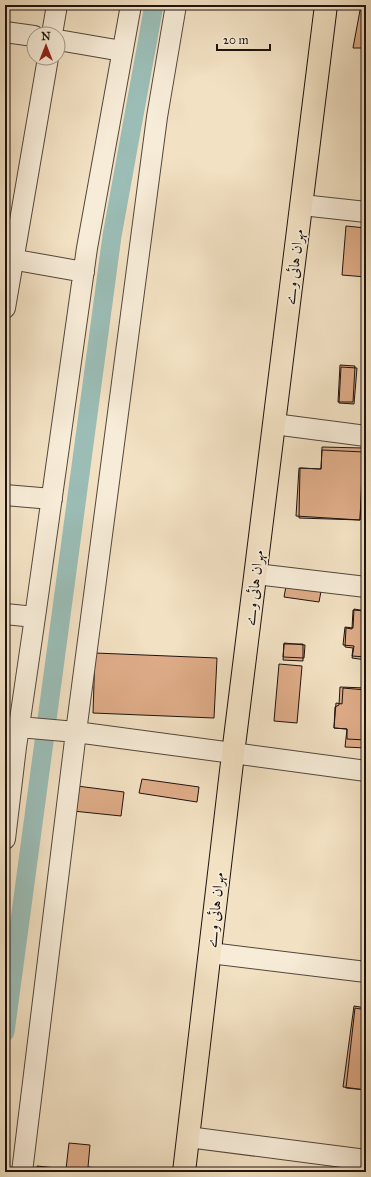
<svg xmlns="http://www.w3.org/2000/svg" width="371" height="1177" font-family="'IM FELL Great Primer',Amiri,serif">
<rect width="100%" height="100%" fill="#f2e1c3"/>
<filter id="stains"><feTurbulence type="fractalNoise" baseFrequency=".005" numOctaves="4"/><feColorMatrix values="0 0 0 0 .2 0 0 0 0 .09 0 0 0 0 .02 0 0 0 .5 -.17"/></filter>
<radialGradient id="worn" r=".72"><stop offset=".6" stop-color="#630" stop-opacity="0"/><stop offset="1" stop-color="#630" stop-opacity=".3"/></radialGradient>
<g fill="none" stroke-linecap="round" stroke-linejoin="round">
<path stroke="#9bbdb6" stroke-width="19" d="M5,1032L112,236L154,5"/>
</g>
<path fill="#deac88" stroke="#1e130f" d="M361,5H366V48H353Z
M346,226L366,228V277L342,275Z
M340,365L355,366L353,402H338Z
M341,367L357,368L354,404L339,403Z
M322,447L363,448L360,520L299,518L300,468L321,469Z
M322,450L364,452L360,520L296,516L299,468L321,469Z
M287,581L322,586L319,602L284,597Z
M354,609L366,611V660L352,658L354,646L343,645L345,627L353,628Z
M353,610L366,611V657L352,656L353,648L345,647L346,628L352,629Z
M284,643L305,645L304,658L283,657Z
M284,644H303V661L283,660Z
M95,653L217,658L214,718L93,713Z
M279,664L302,666L297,723L274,721Z
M340,687L366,688V740L347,739V729L334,728L335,707L339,705Z
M343,688L366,690V748L345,747L347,729L334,728L336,703L342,704Z
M142,779L199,787L197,802L139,793Z
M77,786L124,792L121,816L73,811Z
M354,1006L366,1008V1090L343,1087Z
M355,1008L366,1010V1090L346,1088Z
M69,1143L90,1145L88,1167L130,1172H36L37,1166L66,1169Z"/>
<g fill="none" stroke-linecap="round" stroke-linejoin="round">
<defs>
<path id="minor" d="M5,32L34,36
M52,34L57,5
M58,40L122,51
M302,205L366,212
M5,258L84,272
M5,308L48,58
M274,424L366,436
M5,495L52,499
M256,574L366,587
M5,614L35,617
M19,727L76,732L366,771
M5,839L16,747L35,617L87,248L131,5
M210,953L366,972
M188,1137L366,1160
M22,1172L76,732L157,117L176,5"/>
<path id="major" d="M184,1172L233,754L326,5"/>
</defs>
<use href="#minor" stroke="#53463c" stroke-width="22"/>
<use href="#major" stroke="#1e130f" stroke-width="24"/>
<use href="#minor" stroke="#f7ecd8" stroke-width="20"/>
<use href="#major" stroke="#f2e1c3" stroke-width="22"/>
</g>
<g text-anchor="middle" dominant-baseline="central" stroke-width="3.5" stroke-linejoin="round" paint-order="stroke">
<g font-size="15" fill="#1e130f" stroke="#f7ecd8">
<text transform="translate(294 267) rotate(-83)">مہران ہائی وے</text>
<text transform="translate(254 588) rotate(-83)">مہران ہائی وے</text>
<text transform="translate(215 910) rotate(-84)">مہران ہائی وے</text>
</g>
</g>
<rect width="371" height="1177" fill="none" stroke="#f2e1c3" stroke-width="20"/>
<rect x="6" y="6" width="359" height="1165" fill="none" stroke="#1e130f" stroke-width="2"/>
<rect x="10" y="10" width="351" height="1157" fill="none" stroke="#1e130f"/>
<g transform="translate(46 46)"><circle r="19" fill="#f7ecd8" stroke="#a09588"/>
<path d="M0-3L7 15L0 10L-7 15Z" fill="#8f2418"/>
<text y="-6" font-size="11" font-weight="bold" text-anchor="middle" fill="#1e130f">N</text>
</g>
<path d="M217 44v6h53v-6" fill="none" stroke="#1e130f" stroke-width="2"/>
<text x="223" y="44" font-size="12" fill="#1e130f" stroke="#f7ecd8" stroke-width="3" paint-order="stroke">20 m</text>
<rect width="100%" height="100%" filter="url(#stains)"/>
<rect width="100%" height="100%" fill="url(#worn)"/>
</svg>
